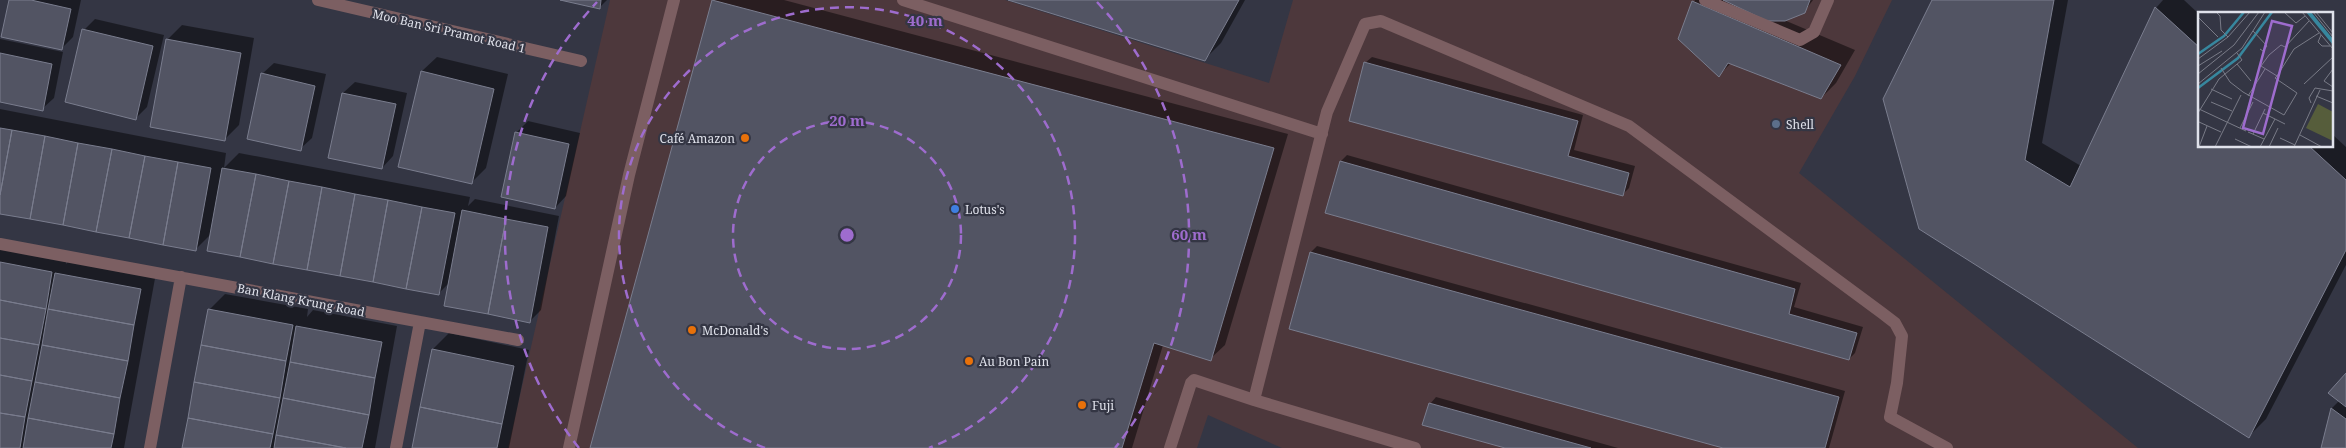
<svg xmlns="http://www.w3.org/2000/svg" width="2346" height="448" font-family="'Noto Serif',serif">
<rect width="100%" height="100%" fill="#343644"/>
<path fill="#4d383c" d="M610,0H1005L1269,83L1293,0H1892L1855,76L1799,173L2138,448H1282L1208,415L1197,448H508Z"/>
<path fill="#0007" d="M10,0H81L73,37L61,49Z
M566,0H607L599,8Z
M713,0H784L1288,134L1225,345L1210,359L1163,345L1132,448H591Z
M1013,0H1245L1221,43L1204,60Z
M1695,0H1813L1804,12L1784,20L1855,50L1836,83L1821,98L1731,63L1719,75L1694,2Z
M1934,0H2068L2042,143L2081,166L2156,8L2163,0H2184L2200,15V146H2332V134L2346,147V265L2266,419L2249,436L1920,229Z
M95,19L164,35L147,107L136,118L84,30Z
M182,25L254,38L239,125L224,140L168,39Z
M0,39L63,52L54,98L42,109L0,100Z
M437,57L508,74L486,168L471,183L422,71Z
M1372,57L1583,115L1574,150L1635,166L1629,188L1623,194L1365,63Z
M274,63L326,74L312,138L300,149L262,74Z
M355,82L407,93L393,156L382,168L330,157L343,93Z
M0,109L226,153L224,168L239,153L470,197L468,206L475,199L559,216L541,310L529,322L450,282L438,294L211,234L195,250L0,212Z
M528,121L580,133L566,196L555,208L516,133Z
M1347,155L1801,283L1794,307L1863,327L1855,353L1849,359L1341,161Z
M0,243L67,256L66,264L72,257L156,273L124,448H0Z
M1317,246L1845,391L1829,448H1727L1311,252Z
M225,294L308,309L307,317L313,310L397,326L375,448H183L209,310Z
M449,333L529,350L509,448H413L433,349Z
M2346,375V448H2322L2332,408L2340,400Z
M1436,397L1618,448H1509L1430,404Z"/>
<path fill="#525463" stroke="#7a7d8e" d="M9,0H31L71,9L62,50L1,37Z
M560,0H601L600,9Z
M712,0L1274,148L1211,361L1154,343L1122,448H590Z
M1008,0H1239L1205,61Z
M1723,0H1810L1805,13L1785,21H1767Z
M1932,0H2054L2025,160L2070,187L2155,7L2200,48V146H2309L2346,180V250L2249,438L1919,229L1883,99Z
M1692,1L1841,65L1821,99L1728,63L1719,77L1678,39Z
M82,29L153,46L136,120L65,102Z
M166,39L241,53L225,141L150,127Z
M0,53L52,64L43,111L0,102Z
M1364,62L1578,121L1568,156L1629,173L1623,196L1349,121Z
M421,71L494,89L472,184L398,167Z
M261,73L315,86L301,151L247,139Z
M342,93L396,104L382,169L328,158Z
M0,128L12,130L0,195Z
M12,130L45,136L30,219L0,214V195Z
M515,132L569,144L555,209L501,197Z
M45,136L78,143L63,225L30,219Z
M78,143L112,149L96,232L63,225Z
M112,149L145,156L129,238L96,232Z
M145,156L178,162L163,245L129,238Z
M1340,161L1795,289L1789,314L1857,333L1849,360L1325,213Z
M178,162L211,168L196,251L163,245Z
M222,168L256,174L240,257L207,251Z
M256,174L289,181L273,264L240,257Z
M289,181L322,187L307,270L273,264Z
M322,187L355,194L340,276L307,270Z
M355,194L388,200L373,282L340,276Z
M388,200L422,207L406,289L373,282Z
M422,207L455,213L439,295L406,289Z
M462,210L506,219L488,314L444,306Z
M506,219L548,227L530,323L488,314Z
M1310,252L1839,397L1825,448H1723L1289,329Z
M0,262L52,272L46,309L0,300Z
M55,273L141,289L134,325L48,309Z
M0,300L46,309L39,345L0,338Z
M48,309L134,325L128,361L42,345Z
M208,309L293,325L286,361L201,345Z
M296,326L382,342L375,378L290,362Z
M0,338L39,345L32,381L0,375Z
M42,345L128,361L120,398L35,382Z
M201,345L286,361L280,398L194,382Z
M432,349L514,366L502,424L420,407Z
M290,362L375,378L369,415L283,398Z
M2346,373V407L2328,393Z
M0,375L32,381L25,417L0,413Z
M35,382L120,398L114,434L28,418Z
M194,382L280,398L273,434L188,418Z
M283,398L369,415L362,448H346L276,435Z
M1429,403L1591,448H1505L1422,425Z
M420,407L502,424L497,448H412Z
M2331,408L2346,419V448H2321Z
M0,413L25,417L20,448H0Z
M28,418L114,434L111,448H23Z
M188,418L273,434L270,448H182Z
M276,435L346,448H274Z"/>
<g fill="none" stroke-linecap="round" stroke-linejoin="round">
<path stroke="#7c5f62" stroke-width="12" d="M318,0L581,61
M903,0L1322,134
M1705,0L1800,40L1814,32L1828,0
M0,244L518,340
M150,448L181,277
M396,448L420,322
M569,448L629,175L674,0
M1170,448L1191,383L1194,380L1254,400
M1415,448L1254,400L1327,112L1365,24L1381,21L1629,126L1882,313L1895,323L1902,336L1897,383L1890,417L1947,448"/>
</g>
<g fill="none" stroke="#9e6cce" stroke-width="2.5" stroke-dasharray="9 6">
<circle cx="847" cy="235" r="114"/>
<path d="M765 448A228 228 0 1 1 929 448"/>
<path d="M579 448A342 342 0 0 1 597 2M1097 2A342 342 0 0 1 1115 448"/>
</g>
<circle fill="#5c6f8a" stroke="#343644" stroke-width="2" cx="1776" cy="124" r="5"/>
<g fill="#e8710a" stroke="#343644" stroke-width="2">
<circle cx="745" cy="138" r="5"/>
<circle cx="692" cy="330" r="5"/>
<circle cx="969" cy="361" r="5"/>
<circle cx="1082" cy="405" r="5"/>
</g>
<circle fill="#3f7fe0" stroke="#343644" stroke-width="2" cx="955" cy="209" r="5"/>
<g text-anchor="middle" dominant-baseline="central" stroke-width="4.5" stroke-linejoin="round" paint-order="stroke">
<g font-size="12" fill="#e0e2eb" stroke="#343644">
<text transform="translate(449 31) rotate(13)">Moo Ban Sri Pramot Road 1</text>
<text transform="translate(301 300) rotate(11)">Ban Klang Krung Road</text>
</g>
<g font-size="12" fill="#e0e2eb" stroke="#343644" text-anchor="start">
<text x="1786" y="124">Shell</text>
<text x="735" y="138" text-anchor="end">Café Amazon</text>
<text x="965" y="209">Lotus's</text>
<text x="702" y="330">McDonald's</text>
<text x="979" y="361">Au Bon Pain</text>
<text x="1092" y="405">Fuji</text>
</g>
</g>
<g transform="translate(2198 12)">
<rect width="135" height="135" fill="#343644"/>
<path d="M120,92L135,100V129L108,116Z" fill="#565d3b"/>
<path d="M108,0H113L135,27V33Z" fill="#37879e"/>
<path fill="none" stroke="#37879e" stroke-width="2.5" d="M0,42L26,24L46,0M0,76L40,46L74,0"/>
<path fill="none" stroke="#797b87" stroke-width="1" d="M18,0L22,4L23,18L30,25M86,0L98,11L107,4M104,0L135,37M115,0L135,25M118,0L135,21M0,5L20,25M111,9L87,35L83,33L71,43L63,54L79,64L96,37L121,21M55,19L69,34L65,39L62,37M123,23L120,30L124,34H132M0,47L30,25L52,0M39,52L53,69M0,54L24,39M23,56L32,70L45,80L86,103L99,81L77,66L79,64M135,57L126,69L135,75M0,62L36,33L61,0M0,72L44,36L67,0M106,72L135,45M13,77L34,87M50,84L67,57M118,84L135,91M13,90L34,99M113,91L111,86L117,76L135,79M1,97L48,119M0,101L21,67L44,48L39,41M65,101L87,112M1,110L23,120M42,116L55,90M50,120L66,127M55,122L67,97M102,123L124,135M82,126L97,133M37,127L54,135M1,135L9,114M17,135L43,83M62,135L77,107M71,135L80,116M96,135L122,78"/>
<path fill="#9e6cce" fill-opacity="0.15" stroke="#9e6cce" stroke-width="2.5" d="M74,9L94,14L65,122L45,116Z"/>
<rect width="135" height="135" fill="none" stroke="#e0e2eb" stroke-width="2.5"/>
</g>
<circle cx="847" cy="235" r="8" fill="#9e6cce" stroke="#343644" stroke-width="2.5"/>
<g font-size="15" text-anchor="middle" font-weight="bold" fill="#9e6cce" stroke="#343644" stroke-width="4.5" stroke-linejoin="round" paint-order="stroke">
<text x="925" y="26">40 m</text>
<text x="847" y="126">20 m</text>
<text x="1189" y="240">60 m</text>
</g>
</svg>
